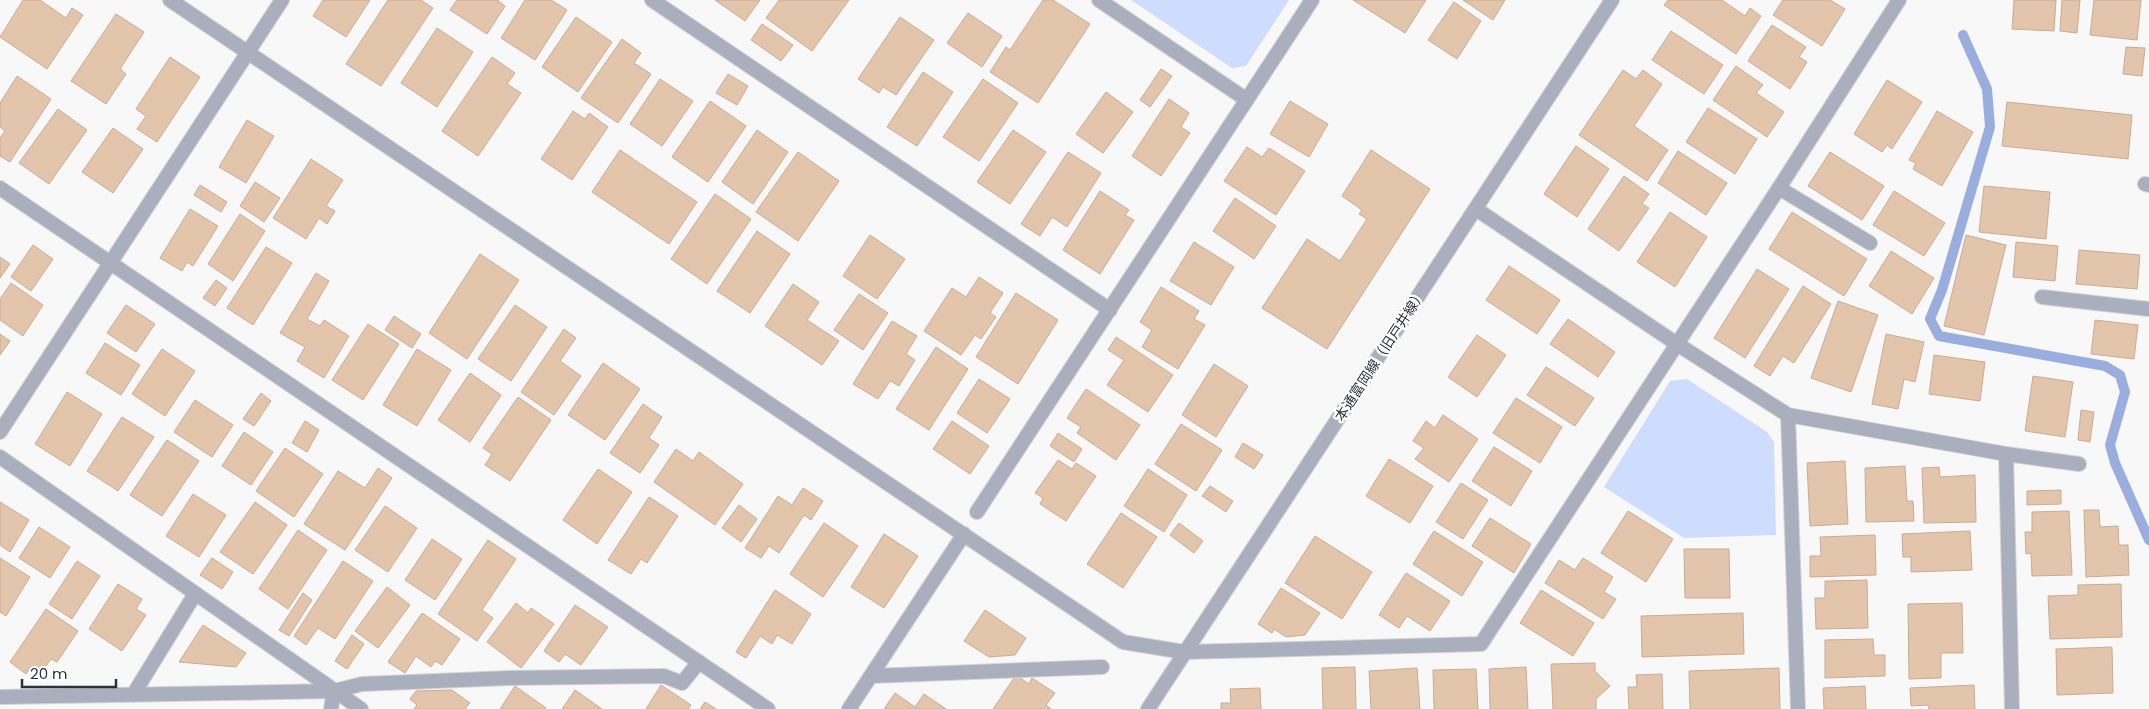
<svg xmlns="http://www.w3.org/2000/svg" width="2149" height="709" font-family="Poppins,'Noto Sans JP',sans-serif">
<rect width="100%" height="100%" fill="#f8f8f8"/>
<path fill="#cedcfe" d="M1131,0H1289L1246,66L1232,68Z
M1687,379L1767,432L1774,442L1776,535L1684,538L1604,487L1670,381Z"/>
<g fill="none" stroke-linecap="round" stroke-linejoin="round">
<path stroke="#99addf" stroke-width="10" d="M1963,35L1987,89L1990,127L1942,290L1930,319L1939,336L2105,366L2120,375L2125,392L2110,445L2115,463L2149,540"/>
</g>
<path fill="#e3c5ac" stroke="#c9ac93" d="M23,0H40L66,18L72,8L83,15L47,69L0,37Z
M323,0H370L346,37L313,16Z
M388,0H421L433,8L381,86L346,64Z
M457,0H499L498,1L505,6L487,34L450,10Z
M525,0H551L567,10L535,60L501,38Z
M715,0H760L745,21Z
M779,0H849L812,51L766,18Z
M1043,0H1053L1090,24L1038,103L990,72L1006,47L1010,50Z
M1353,0H1426L1405,33Z
M1463,0H1505L1493,20Z
M1668,0H1722L1745,16L1750,8L1761,16L1736,54L1664,5Z
M1783,0H1830L1845,9L1822,46L1773,15Z
M2014,0H2056L2054,31L2012,29Z
M2062,0H2080L2077,33L2060,31Z
M2094,0H2141L2137,40L2090,35Z
M1454,2L1481,21L1457,59L1428,40Z
M968,13L1002,36L982,67L947,43Z
M116,14L144,32L120,69L126,74L106,104L71,81Z
M576,17L612,42L578,92L542,67Z
M900,17L934,40L896,95L883,87L879,93L858,79Z
M762,24L793,45L781,61L751,40Z
M1772,25L1806,47L1799,57L1807,62L1790,89L1748,61Z
M437,28L473,52L437,107L401,83Z
M1671,31L1723,65L1704,94L1652,60Z
M622,39L641,53L634,63L651,74L618,123L581,98Z
M2126,47L2145,48L2142,76L2123,74Z
M170,57L200,77L157,142L137,129L146,116L136,109Z
M492,57L515,73L507,84L521,93L478,156L442,131Z
M1736,66L1763,85L1756,93L1784,112L1767,137L1713,100Z
M1161,69L1172,76L1150,107L1140,100Z
M1623,70L1636,79L1643,70L1662,84L1634,126L1668,150L1647,181L1579,135Z
M923,72L953,92L917,146L887,127Z
M728,74L748,86L737,105L716,93Z
M17,76L51,99L10,162L0,156V138L5,131L0,127V103Z
M660,79L693,101L662,146L630,124Z
M983,79L1018,103L979,161L943,137Z
M1887,80L1922,102L1892,149L1887,145L1882,152L1854,134Z
M1106,92L1133,112L1103,153L1076,134Z
M1169,99L1189,113L1181,127L1190,133L1161,176L1132,156Z
M710,101L746,126L708,182L672,157Z
M1290,101L1328,124L1309,157L1270,134Z
M2007,102L2132,115L2128,159L2002,146Z
M1708,108L1757,139L1735,174L1686,142Z
M58,109L87,130L49,184L19,163Z
M573,111L585,119L589,113L608,127L572,180L541,159Z
M1937,111L1973,132L1942,186L1913,169L1916,163L1909,160Z
M247,120L274,136L246,183L219,167Z
M113,128L143,149L113,193L82,172Z
M757,130L788,152L753,204L722,182Z
M1013,130L1046,152L1010,204L977,182Z
M1576,146L1609,169L1577,217L1544,194Z
M1247,147L1262,157L1269,148L1305,171L1276,215L1224,181Z
M620,150L697,202L669,244L592,192Z
M1371,150L1430,189L1327,349L1262,308L1307,239L1340,261L1367,219L1359,214L1362,210L1342,196Z
M1678,151L1727,183L1706,215L1658,183Z
M798,152L839,181L798,241L756,212Z
M1068,152L1101,173L1067,227L1052,217L1040,236L1021,224Z
M1830,152L1884,186L1862,220L1808,186Z
M311,159L343,180L326,206L335,211L327,224L319,218L306,239L273,218Z
M1624,176L1649,194L1642,204L1649,208L1619,251L1588,229Z
M255,182L280,198L264,222L240,206Z
M200,185L227,202L221,212L194,195Z
M1984,186L2050,192L2046,239L1979,232Z
M1100,191L1129,210L1125,215L1134,220L1100,274L1063,250Z
M1894,191L1945,223L1924,256L1873,225Z
M715,194L751,219L707,284L671,259Z
M1235,198L1276,226L1254,259L1213,231Z
M190,209L218,226L193,266L187,262L182,271L160,258Z
M1670,212L1707,237L1675,287L1637,262Z
M1792,212L1867,259L1844,296L1769,249Z
M240,214L265,231L233,281L208,264Z
M757,231L790,254L750,313L717,291Z
M870,235L905,259L877,299L843,276Z
M1966,235L2006,245L1984,335L1944,326Z
M1194,242L1234,267L1211,305L1170,281Z
M2016,242L2058,246L2055,281L2013,277Z
M33,245L53,259L31,291L11,277Z
M266,247L292,263L253,325L227,308Z
M2079,250L2140,255L2137,289L2076,284Z
M1891,251L1934,278L1912,314L1869,286Z
M480,254L519,280L467,359L429,333Z
M0,257L10,264L0,278Z
M1509,266L1560,300L1537,334L1486,300Z
M1757,269L1789,289L1745,358L1714,338Z
M316,273L329,281L307,319L320,326L324,320L349,336L324,378L297,361L305,347L280,333Z
M979,277L1003,293L990,313L996,317L981,339L975,335L961,355L924,331L952,288L966,297Z
M216,280L227,288L215,306L203,298Z
M11,283L43,305L23,336L0,320V299Z
M793,284L819,302L807,320L839,341L822,365L765,326Z
M1803,286L1831,304L1794,363L1783,356L1770,376L1754,366Z
M1161,287L1199,311L1194,319L1205,325L1178,369L1142,347L1152,330L1140,322Z
M1016,293L1058,320L1018,384L976,357Z
M859,294L888,313L863,350L834,330Z
M1838,301L1878,315L1851,392L1811,378Z
M126,305L155,324L136,352L107,333Z
M515,305L547,327L511,381L478,359Z
M394,316L421,334L412,348L385,330Z
M1568,319L1615,352L1598,377L1550,344Z
M2095,320L2138,325L2134,359L2091,354Z
M892,321L917,336L906,354L915,360L899,386L890,381L878,399L853,384Z
M368,324L399,344L363,400L332,380Z
M564,329L576,338L560,361L581,376L554,415L521,392Z
M0,334L10,341L0,355Z
M1886,334L1924,342L1915,382L1904,379L1898,409L1872,404Z
M1477,335L1506,355L1477,397L1448,377Z
M1116,337L1173,375L1148,412L1107,385L1124,360L1108,350Z
M105,343L140,365L121,395L86,373Z
M936,347L968,369L929,430L896,409Z
M162,349L195,371L165,416L132,394Z
M417,349L451,370L417,426L383,405Z
M1934,355L1985,362L1980,401L1929,394Z
M603,363L640,389L605,440L568,415Z
M1214,364L1248,386L1216,437L1182,415Z
M1546,367L1594,398L1575,426L1527,395Z
M470,373L501,395L470,442L438,420Z
M2033,376L2073,382L2065,437L2025,431Z
M979,379L1010,399L987,433L957,413Z
M1086,389L1140,425L1116,460L1077,433L1081,427L1067,418Z
M67,392L102,414L70,466L35,444Z
M261,393L271,401L254,426L243,419Z
M518,397L551,420L510,481L485,465L492,454L483,448Z
M1516,398L1562,427L1540,463L1493,433Z
M195,400L233,425L212,457L174,432Z
M643,404L662,417L649,438L659,445L640,473L610,453Z
M2081,410L2094,412L2090,442L2078,440Z
M1443,415L1478,439L1449,482L1415,459L1424,448L1413,441L1426,421L1435,428Z
M122,417L154,437L118,491L87,471Z
M305,421L319,430L307,452L292,443Z
M952,421L989,446L970,474L933,449Z
M1181,424L1222,450L1196,491L1155,464Z
M244,432L273,452L251,485L222,466Z
M1058,433L1082,449L1074,462L1050,446Z
M167,440L199,461L162,516L130,495Z
M1243,443L1263,455L1254,469L1235,457Z
M1494,447L1532,471L1511,506L1472,481Z
M285,448L323,474L294,517L256,491Z
M676,449L693,461L699,452L743,484L715,525L654,482Z
M1389,459L1433,486L1410,523L1366,496Z
M1058,460L1072,469L1076,463L1096,476L1066,521L1040,504L1043,498L1035,493Z
M1845,461L1848,524L1810,526L1807,463Z
M1905,466L1907,501H1913L1914,521L1866,522L1865,468Z
M1939,467L1940,477L1975,475L1976,522L1924,523L1922,468Z
M378,468L392,478L345,550L304,524L338,471L365,488Z
M598,469L632,492L597,544L563,520Z
M1148,469L1187,495L1164,532L1124,506Z
M1461,483L1488,500L1463,539L1436,522Z
M1210,486L1233,501L1226,512L1202,496Z
M803,488L823,501L811,520L804,515L779,553L769,546L761,558L745,548L778,496L792,505Z
M2061,490V504L2027,505V491Z
M193,494L226,515L199,557L166,536Z
M649,497L678,516L647,563L641,559L631,574L608,560Z
M0,502L29,520L10,552L0,545Z
M255,502L287,525L253,574L220,552Z
M739,505L757,519L741,542L722,528Z
M385,506L417,528L388,572L355,550Z
M2084,510H2099L2100,527L2118,526L2119,545H2128L2129,575L2086,577Z
M1628,511L1673,539L1646,582L1601,553Z
M2069,511L2072,575L2032,576L2031,553L2026,554L2025,532H2032V512Z
M1121,513L1157,537L1123,588L1087,564Z
M1490,518L1531,544L1514,573L1472,546Z
M824,523L858,546L823,597L790,574Z
M1179,523L1203,541L1194,553L1170,535Z
M39,527L70,547L50,578L19,558Z
M298,530L327,550L288,609L259,589Z
M1434,531L1483,562L1462,596L1413,564Z
M1970,531L1972,570L1911,572V557H1903L1902,534Z
M884,534L918,556L884,608L851,587Z
M1875,535L1876,575L1810,577V556H1821L1820,537Z
M1315,536L1372,572L1342,619L1285,583Z
M432,539L462,559L435,600L405,580Z
M488,540L516,559L482,610L493,618L477,641L438,614Z
M1684,549H1729L1730,598H1685Z
M0,558L30,577L6,616L0,612Z
M212,558L233,572L222,589L200,575Z
M1583,558L1613,577L1604,592L1616,599L1603,619L1545,583L1559,560L1575,570Z
M77,561L100,576L72,619L49,604Z
M343,561L373,581L335,639L318,628L306,645L294,636Z
M1406,573L1450,601L1430,631L1407,616L1399,628L1379,615Z
M1867,580L1868,628L1816,629L1815,598H1825V581Z
M118,584L142,599L136,609L146,615L122,651L89,629Z
M2121,584L2122,637L2050,639L2048,596L2078,595V585Z
M387,587L410,605L378,648L355,631Z
M1281,588L1320,613L1305,635L1286,637L1274,629L1272,633L1258,624Z
M775,590L811,614L792,644L777,635L772,644L760,636L746,658L736,652Z
M1541,590L1594,623L1573,656L1520,623Z
M303,593L312,600L289,636L279,630Z
M516,603L528,613L531,608L554,624L521,668L487,642Z
M1962,603L1963,653H1941V678L1909,679L1908,604Z
M575,605L608,627L581,665L565,654L559,662L544,651Z
M46,609L78,631L57,662L51,659L41,673L31,666L26,674L10,662Z
M985,610L1026,638L1015,655L989,657L964,641Z
M422,613L460,639L442,665L435,661L431,667L416,656L405,673L388,662Z
M1743,613L1744,654L1642,657L1641,616Z
M203,625L246,653L236,667L179,662Z
M352,635L364,644L347,669L335,661Z
M1873,639L1874,655H1885V676L1825,678V640Z
M2112,647L2113,693L2057,695L2056,649Z
M1595,663V671L1610,686L1596,699V709H1553L1551,664Z
M1355,667L1356,709H1323L1322,668Z
M1526,667L1528,709H1490L1489,669Z
M1417,668L1420,709H1371L1369,671Z
M1779,668L1780,709H1690L1689,671Z
M1476,669L1478,709H1434L1433,670Z
M1662,674L1663,709H1629L1628,687H1637L1636,675Z
M1016,675L1029,684L1032,678L1055,693L1046,705L1051,709H993Z
M661,685L691,705L688,709H646Z
M1974,685L1975,709H1929L1928,705L1911,706L1910,688Z
M515,686L546,708L545,709H500Z
M1865,686L1866,709H1824L1823,688Z
M1260,688L1261,709H1221V703H1231L1230,689Z
M452,690L470,703L465,709H414L417,705L410,699L416,691Z
M575,690L602,709H562Z
M895,693L915,707L924,694L946,709H884Z
M705,702L716,709H700Z"/>
<g fill="none" stroke-linecap="round" stroke-linejoin="round">
<defs>
<path id="service" d="M1779,188L1870,243
M334,691L362,684L509,678L664,676L682,683L699,662"/>
<path id="minor" d="M652,0L1110,310
M1099,0L1247,100
M2145,184L2149,185
M0,188L768,709
M1476,209L1677,344L1788,415L1798,709
M2042,297L2149,309
M1788,415L2006,454L2079,464
M2006,454L2012,709
M0,457L361,709
M977,512L1312,0
M1184,652L1481,644L1779,188L1899,0
M871,676L1102,667
M133,695L195,594
M0,697L334,691L331,709
M849,709L964,534"/>
<path id="tertiary" d="M170,0L1123,642L1184,652
M0,432L282,0
M1148,709L1612,0"/>
</defs>
<use href="#service" stroke="#d3d4d6" stroke-width="16"/>
<use href="#minor" stroke="#d3d4d6" stroke-width="16"/>
<use href="#tertiary" stroke="#d3d4d6" stroke-width="16"/>
<use href="#service" stroke="#aaafbe" stroke-width="14"/>
<use href="#minor" stroke="#aaafbe" stroke-width="14"/>
<use href="#tertiary" stroke="#aaafbe" stroke-width="14"/>
</g>
<g text-anchor="middle" dominant-baseline="central" stroke-width="5" stroke-linejoin="round" paint-order="stroke">
<g font-size="14" fill="#2b303d" stroke="#fff">
<text transform="translate(1380 355) rotate(-57)">本通富岡線（旧戸井線）</text>
</g>
</g>
<path d="M22 679v8h94v-8" fill="none" stroke="#2b303d" stroke-width="2.5"/>
<text x="30" y="679" font-size="15" fill="#2b303d" stroke="#ffffff" stroke-width="4" paint-order="stroke">20 m</text>
</svg>
